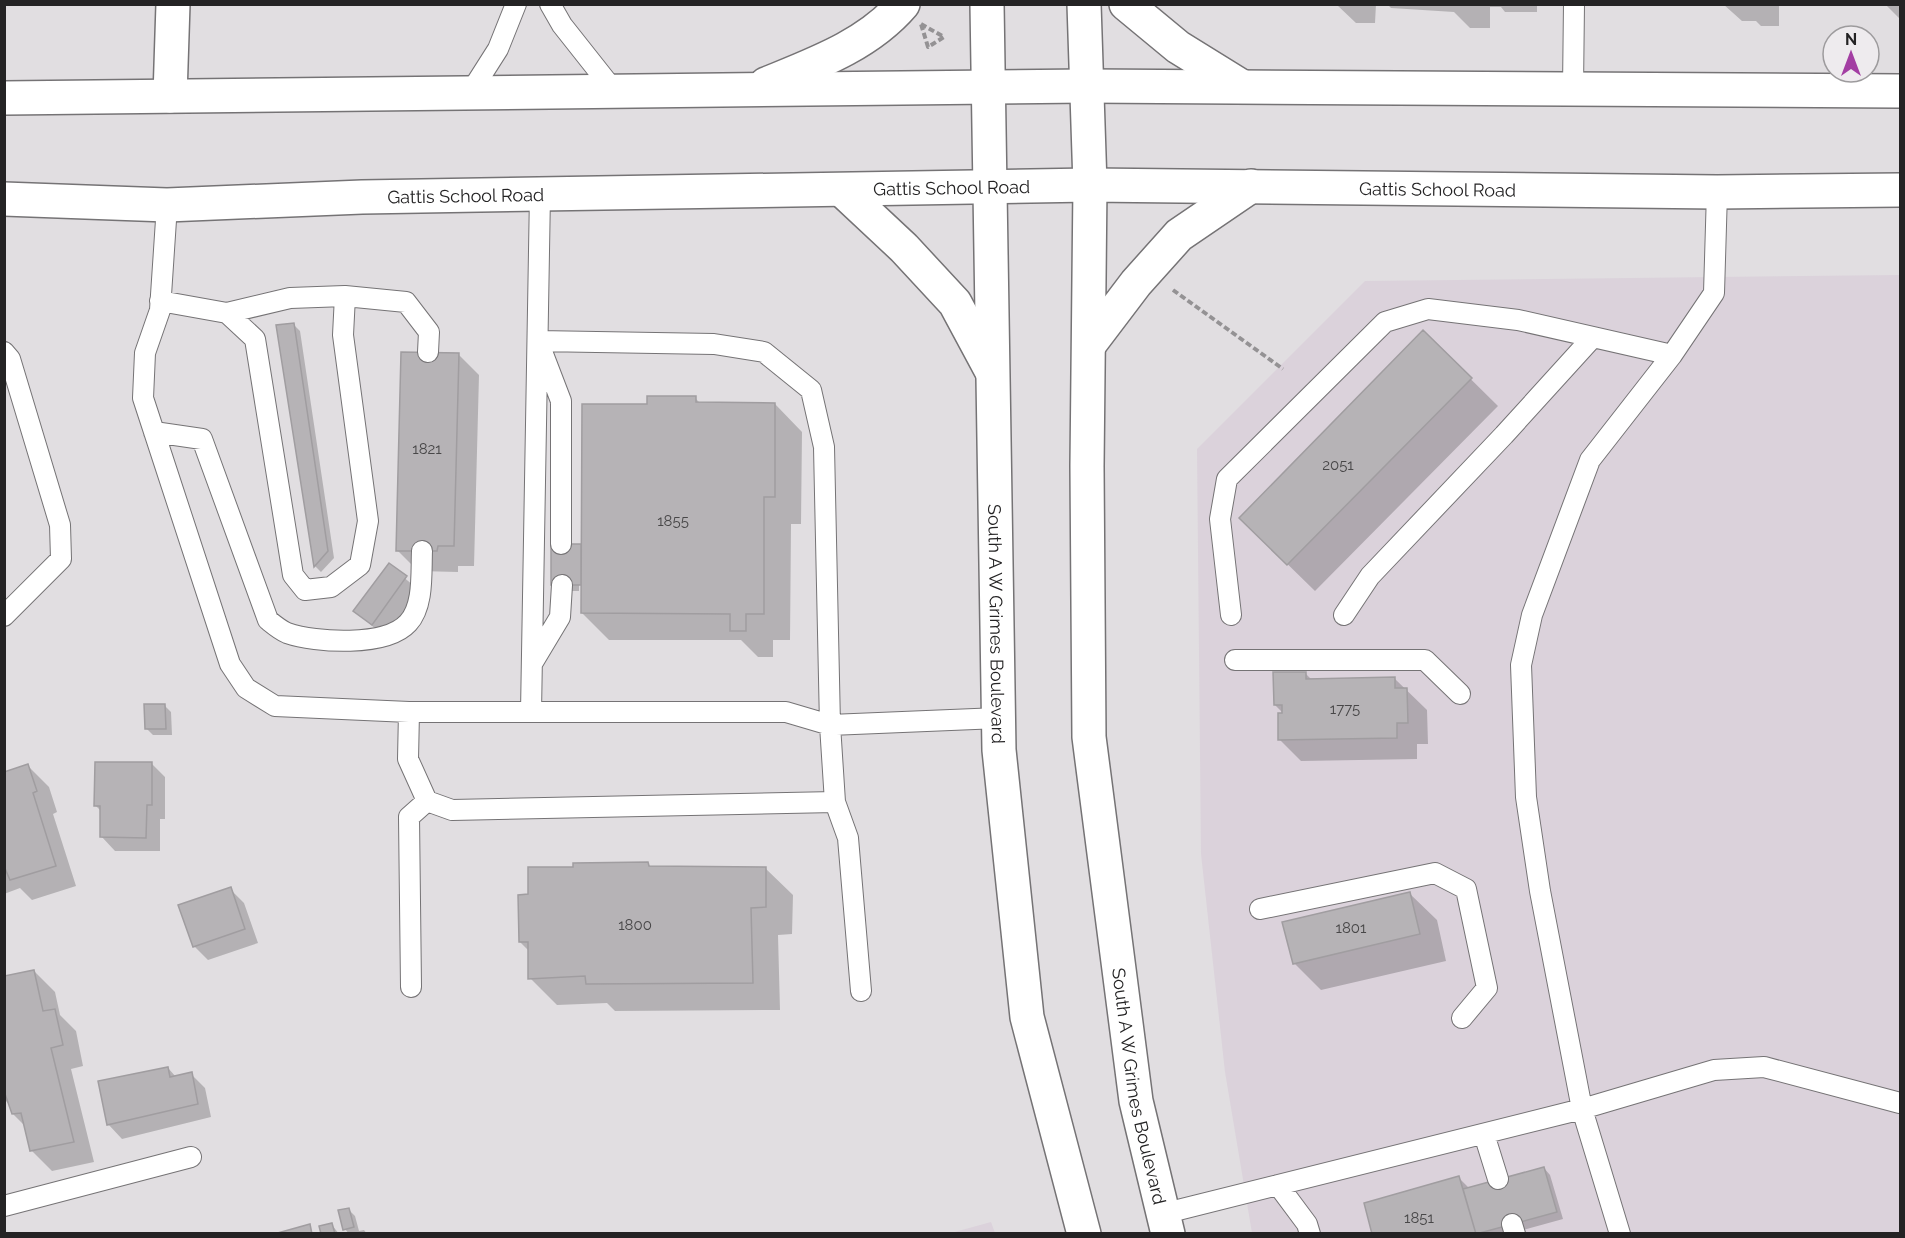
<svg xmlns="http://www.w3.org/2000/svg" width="1905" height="1238" font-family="Raleway,sans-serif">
<rect width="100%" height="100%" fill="#e1dee1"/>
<path fill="#dbd2db" d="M1900,275V1233H1252L1225,1072L1201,854L1197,449L1365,281Z
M991,1222L995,1233H951Z"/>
<path fill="#0003" d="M1294,4H1376L1375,23H1356L1337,5Z
M1387,4H1537V12H1505L1501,7H1490V28H1470L1454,12L1391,8Z
M1723,4H1823V6L1779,5V26H1761L1756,21H1742Z
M1865,4H1900V19L1886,5Z
M293,324L300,331L334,558L321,572L315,566L278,326Z
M1423,332L1498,406L1315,591L1268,545Z
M458,354L479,375L474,566H458V572L418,571L397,550Z
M695,398L701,404H775L802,432L801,524H791L790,640H773V657H758L741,640H609L582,613V560H579V591H560L553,546H582L648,406Z
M389,565L420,591L386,638L355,611Z
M1305,673L1312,680L1394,678L1427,710L1428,744H1417V759L1301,761L1280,740L1284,714L1275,705Z
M164,705L171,712L172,735H153L146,728Z
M151,763L165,777V819H160V851H115L101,836V811L96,806Z
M28,766L49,787L57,812L53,814L76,886L32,900L20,888L4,894V773Z
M648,864L651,867L765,868L793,895L792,934L778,935L780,1010L615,1011L607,1003L557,1005L530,978L529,951L520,942L529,895L575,869Z
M230,889L244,903L258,943L208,960L194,946Z
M1409,893L1437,920L1446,961L1321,990L1294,963Z
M34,971L55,992L60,1015L76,1031L83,1066L71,1069L94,1162L52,1171L31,1150L26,1127L13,1114L11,1106L4,1099V977Z
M168,1068L176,1077L191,1074L205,1088L211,1117L122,1139L108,1124Z
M1544,1168L1550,1175L1563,1219L1509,1234H1374L1459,1178L1470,1189Z
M348,1209L355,1216L359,1231L364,1230L367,1234H349L345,1229Z
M332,1225L339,1234H323Z"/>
<path fill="#b6b3b6" stroke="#a09da0" stroke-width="1.5" d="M294,323L328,551L314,567L276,325Z
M1423,330L1472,378L1287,565L1239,518Z
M401,352L459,353L454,546H438L437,551H396Z
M647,396H696V402L775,403V497H764V614H746V631H730V614L581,613L582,404H647Z
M551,544H581V585H551Z
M389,563L407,576L372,625L353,611Z
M1273,672H1306V679L1395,677V688H1407L1408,723H1397V738L1278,740V713H1282V705H1274Z
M144,704H165L166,729H145Z
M95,762H152V805H147L146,838L100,837V806H94Z
M28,764L37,791L33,793L56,866L10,880L4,866V772Z
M648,862L649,866L766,867V907L751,908L753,983L586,984L585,976L528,979V942H519L518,895L528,894V867H573V863Z
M231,887L245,929L193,947L178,905Z
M1410,892L1420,934L1293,964L1282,922Z
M34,970L43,1011L55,1009L63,1045L51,1048L74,1142L30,1151L21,1113L12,1114L4,1091V976Z
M168,1067L170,1077L192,1072L198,1104L107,1125L98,1081Z
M1544,1167L1557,1212L1476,1234L1463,1189Z
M1459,1176L1476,1234H1372L1364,1203Z
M349,1208L354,1227L343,1230L338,1210Z
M332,1223L335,1234H321L319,1226Z
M310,1224L312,1234H274Z"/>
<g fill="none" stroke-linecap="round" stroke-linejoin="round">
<defs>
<path id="lane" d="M550,4L562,25L615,92
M1573,88L1574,4
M470,93L498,49L516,4
M167,205L160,310L145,353L143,398L230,664L246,688L275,706L409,712H786L830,725L999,718
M160,301L227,313L290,298L345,296L406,302L429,332L428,352
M227,313L255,339L293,575L305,590L331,587L360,565L368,521L343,335L345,296
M4,352L10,359L60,525L61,559L4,616
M154,432L202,439L268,620C273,624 280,630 287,633C316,643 386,647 408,623C424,606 421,573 422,551
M561,544V401L538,341L714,344L764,352L811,390L824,447L830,725L835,802L848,838L861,991
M1231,615L1220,519L1227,479L1385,322L1428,309L1518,320L1672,355
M1344,615L1370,576L1504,435L1593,337
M1235,660H1425L1460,694
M533,662L560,617L562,585
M409,712L408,759L427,801L452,810L835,802
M531,712L540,194
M1260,909L1435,873L1466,889L1487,988L1462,1018
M411,987L409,817L427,801
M1484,1134L1498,1179
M1278,1185L1307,1224L1310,1234
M4,1206L191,1157
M1162,1214L1582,1109L1714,1070L1764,1067L1900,1103
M1512,1224L1515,1234
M1620,1234L1582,1109L1540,891L1526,797L1521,665L1532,615L1590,460L1672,355L1714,293L1717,192"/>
<path id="street" d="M170,96L173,4"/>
<g id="secondary">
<path id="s1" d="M987,4L999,750L1027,1017L1084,1234"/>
<path id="s2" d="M1084,4L1090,185L1087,466L1089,737L1136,1101L1168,1234"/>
<path d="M1126,4L1178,47L1241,86"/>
<path d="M766,84C815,64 868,45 903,4"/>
<path d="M4,98L1086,86L1900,91"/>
<path d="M842,190L904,248L955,303L991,370"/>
<path id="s3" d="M4,199L167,205L362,197L1090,185L1717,192L1900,190"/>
<path d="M1089,345L1136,283L1179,235L1251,186"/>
</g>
</defs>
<use href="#lane" stroke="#757375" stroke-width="22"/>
<use href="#street" stroke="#757375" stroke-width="36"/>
<use href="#secondary" stroke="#757375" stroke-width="36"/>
<path stroke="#949294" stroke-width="4" stroke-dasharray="6 3" stroke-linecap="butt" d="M921,24L944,37L928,47Z
M1173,290L1283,369"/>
<use href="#lane" stroke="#fff" stroke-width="20"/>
<use href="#street" stroke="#fff" stroke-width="33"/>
<use href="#secondary" stroke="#fff" stroke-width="33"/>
</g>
<g text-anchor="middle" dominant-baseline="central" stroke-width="5" stroke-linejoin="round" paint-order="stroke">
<g font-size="15" fill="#484748">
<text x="427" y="449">1821</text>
<text x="1338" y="465">2051</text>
<text x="673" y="521">1855</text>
<text x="1345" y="709">1775</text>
<text x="635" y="925">1800</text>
<text x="1351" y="928">1801</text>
<text x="1419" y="1218">1851</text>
</g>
<g font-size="18" fill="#242324" stroke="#eeebee">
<text stroke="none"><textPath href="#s3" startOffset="948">Gattis School Road</textPath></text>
<text stroke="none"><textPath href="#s3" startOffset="1434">Gattis School Road</textPath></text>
<text stroke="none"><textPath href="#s3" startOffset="462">Gattis School Road</textPath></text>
<text stroke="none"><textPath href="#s1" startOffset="620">South A W Grimes Boulevard</textPath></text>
<text stroke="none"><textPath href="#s2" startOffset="1086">South A W Grimes Boulevard</textPath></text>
</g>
</g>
<rect width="1905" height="1238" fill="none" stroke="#242324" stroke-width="12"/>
<g transform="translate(1851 54)"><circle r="28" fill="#eeebee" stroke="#9d9b9d" stroke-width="1.5"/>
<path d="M0-4.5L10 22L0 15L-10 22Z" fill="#a33ea3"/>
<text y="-9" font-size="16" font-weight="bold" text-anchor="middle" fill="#242324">N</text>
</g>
</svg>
